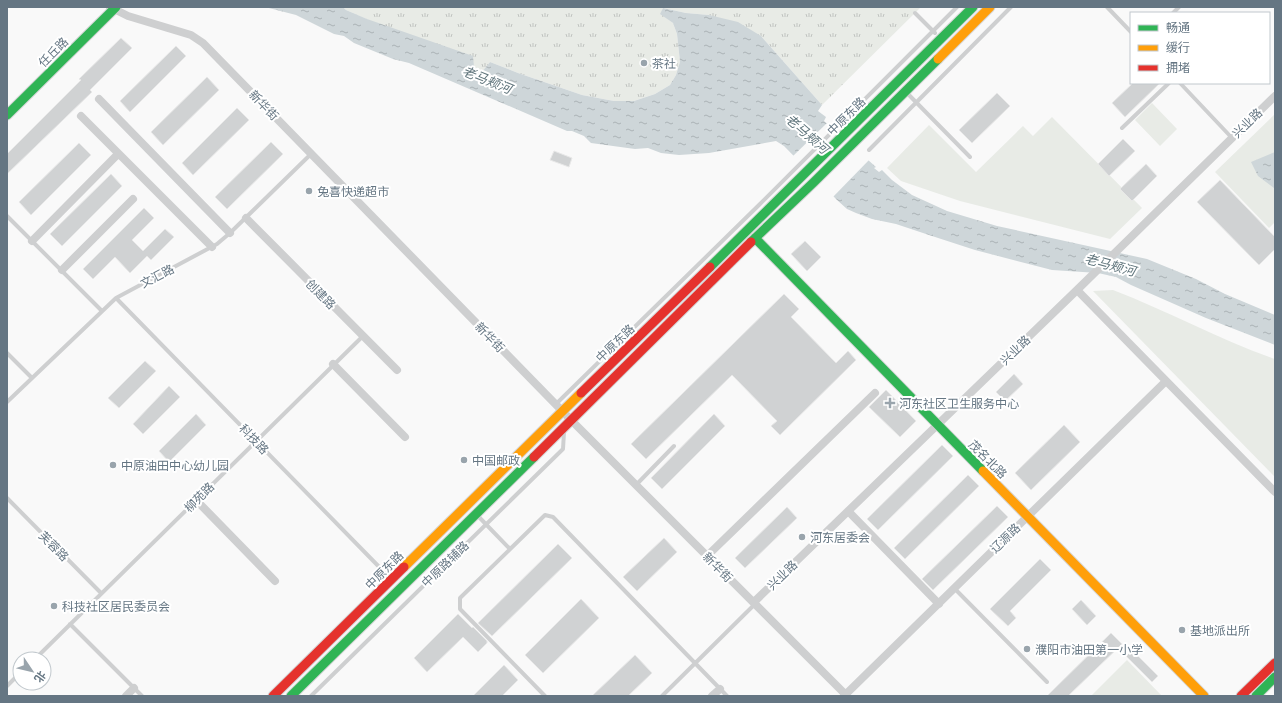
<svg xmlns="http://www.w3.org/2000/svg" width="1282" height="703" font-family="'PT Sans','Noto Sans SC',sans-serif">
<defs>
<pattern id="park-tufts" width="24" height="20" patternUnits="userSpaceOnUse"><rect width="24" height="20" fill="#e8ebe6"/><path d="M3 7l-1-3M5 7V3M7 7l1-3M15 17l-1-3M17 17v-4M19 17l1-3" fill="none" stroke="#c0c3c0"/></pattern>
<pattern id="water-ripples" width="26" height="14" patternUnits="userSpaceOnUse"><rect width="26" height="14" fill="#ced6d9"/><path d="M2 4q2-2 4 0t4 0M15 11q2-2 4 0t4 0" fill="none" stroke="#abb2b5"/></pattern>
</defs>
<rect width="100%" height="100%" fill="#f9f9f9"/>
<path fill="#e8ebe6" d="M1152,103L1177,129L1160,146L1135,120Z
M1275,114V222L1269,228L1215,172Z
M1052,117L1142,208L1110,239L960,201L901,181L887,168L929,125L976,172L1023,126L1033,136Z
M1113,290C1168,311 1220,340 1275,359V477L1093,291Z
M1127,660L1162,696H1091Z"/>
<path fill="url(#park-tufts)" d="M343,7H921L822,105L761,36L709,15L686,13L663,8L661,14L673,23L677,34L680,62L676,75L670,85L655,94L634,101H614L582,95L518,73L490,62L482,73L474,67L346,10Z"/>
<path fill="url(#water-ripples)" d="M265,7H343L346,10L367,19L473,56L474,67L482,72L490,62L518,73L582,95L614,101H634L655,94L670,85L676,75L680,62L677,34L673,23L660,14L663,8L686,13L709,15L738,22L761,36L822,105L818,111L826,117L824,121L876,167L874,168L879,172L882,170L892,180L912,195L947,211L997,226L1147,259L1196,279L1225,294L1275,315V345L1206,318L1131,285L1116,277L1098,273L1052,270L975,250L932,236L896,224L872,219L856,213L847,209L837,200L784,146L776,141L709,153L679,155L661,153L648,148L635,149L591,143L584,136L572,131H567L409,63L393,59L354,43L344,36L334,34L296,15Z
M1275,152V187L1274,188L1258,176L1251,162Z"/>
<path fill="#f9f9f9" d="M828,122L870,159L832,198L792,157Z"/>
<path fill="#d0d2d3" stroke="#e8e8e8" d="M121,38L132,48L90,90L92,92L7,174V154L81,80L79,79Z
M176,46L186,56L130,112L120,101Z
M207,77L219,90L163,145L151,132Z
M1133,83H1160L1125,117L1112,103Z
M997,93L1010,106L972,143L959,130Z
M237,108L249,120L193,175L182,163Z
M1123,139L1135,151L1109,176L1098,164Z
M271,142L283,154L227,209L215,197Z
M79,143L91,155L31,215L19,202Z
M554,151L572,158L569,167L550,160Z
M1146,164L1157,176L1132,201L1120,189Z
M111,174L122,186L62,246L50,234Z
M1220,180L1275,237V249L1259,265L1197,202Z
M144,208L154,218L132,240L143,251L165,229L174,237L151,260L147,256L130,273L115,257L93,279L83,269Z
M805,241L821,257L807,271L791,254Z
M784,294L799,309L791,317L836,363L848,351L856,360L780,435L771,426L777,421L732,375L646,459L631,444Z
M145,361L156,371L119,408L108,398Z
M1014,374L1023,384L1005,401L996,392Z
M169,386L180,397L143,434L133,424Z
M886,390L916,421L900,437L869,407Z
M196,414L206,425L169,462L159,451Z
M714,414L725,426L662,489L651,478Z
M1064,425L1080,442L1031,490L1015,473Z
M942,445L953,456L878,530L867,519Z
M968,475L979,486L905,559L894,548Z
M997,506L1008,517L933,590L922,579Z
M787,507L797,518L745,568L735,558Z
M664,538L677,552L637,591L623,577Z
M558,544L572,558L492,636L478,623Z
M1040,559L1051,570L1010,611L1016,618L1008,626L990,609Z
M581,599L599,618L543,673L525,655Z
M1081,600L1096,616L1087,625L1072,609Z
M458,614L472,628L473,627L487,641V643L478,652L463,637L427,672L414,658Z
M1111,633L1122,644L1068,696H1047Z
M1132,650L1158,676L1152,682L1126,656Z
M635,655L652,673L628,696H592Z
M504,665L518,680L502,696H473Z"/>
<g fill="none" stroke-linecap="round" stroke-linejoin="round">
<defs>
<path id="fast" d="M7,115L116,7
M755,238L983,471
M751,242L814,182L938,59
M710,267L973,7
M291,696L534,457
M1256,696L1275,677"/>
<path id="slow" d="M938,59L990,7
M983,471L1204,696
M404,567L581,393"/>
<path id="jam" d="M581,393L710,267
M534,457L751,242
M273,696L404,567
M1241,696L1275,663"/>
</defs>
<use href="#fast" stroke="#d5d6d7" stroke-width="11"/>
<use href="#slow" stroke="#d5d6d7" stroke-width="11"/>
<use href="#jam" stroke="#d5d6d7" stroke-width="11"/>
<path stroke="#cecfd0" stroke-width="4" d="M1107,7L1131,32
M915,13L935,33
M1173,13L1179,7
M1180,83L1232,138
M907,93L970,157
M1122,128L1169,83
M869,150L1011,7
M7,216L102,311
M116,298L390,578
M7,353L32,378
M7,402L116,298L217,244L230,233L311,154
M556,404L759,205L957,7
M636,485L674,446
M7,498L101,593
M477,515L510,549
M954,588L1047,682
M70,624L142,696
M35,659L363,336
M7,686L20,673
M311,696L563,449L564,432
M545,696L460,609V598L545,515L553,517L727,696
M662,696L755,604"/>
<path stroke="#cecfd0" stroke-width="8" d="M110,7L128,16L191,35L203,43L571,420L847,696
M99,99L230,233
M81,116L212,247
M246,218L397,370
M32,241L118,154
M62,270L133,199
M1077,290L1275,492
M333,364L405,437
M196,500L275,581
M848,511L939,604
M707,556L875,393
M754,602L1077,290L1275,96
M126,696L134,688
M712,696L720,689
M844,696L1166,381"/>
<use href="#fast" stroke="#30b455" stroke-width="9"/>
<use href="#slow" stroke="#ff9f0a" stroke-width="9"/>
<use href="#jam" stroke="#e5322d" stroke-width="9"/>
</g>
<g fill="#99a4ac" stroke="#fff" stroke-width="1.5">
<circle cx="644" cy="63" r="4"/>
<circle cx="309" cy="191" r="4"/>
<path d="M888 397h4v4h4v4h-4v4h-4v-4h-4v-4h4z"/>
<circle cx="464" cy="460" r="4"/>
<circle cx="113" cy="465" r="4"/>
<circle cx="802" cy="537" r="4"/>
<circle cx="54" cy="606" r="4"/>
<circle cx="1182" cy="630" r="4"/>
<circle cx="1027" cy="649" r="4"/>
</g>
<g text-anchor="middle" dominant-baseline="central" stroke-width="4" stroke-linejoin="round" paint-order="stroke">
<g font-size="12" fill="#657683" stroke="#fff">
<text transform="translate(53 52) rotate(-45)">任丘路</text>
<text transform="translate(264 105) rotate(46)">新华街</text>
<text transform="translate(846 116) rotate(-45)">中原东路</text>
<text transform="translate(1247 123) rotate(-44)">兴业路</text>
<text transform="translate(157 276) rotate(-27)">文汇路</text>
<text transform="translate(321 294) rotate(45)">创建路</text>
<text transform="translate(490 337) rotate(46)">新华街</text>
<text transform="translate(615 343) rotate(-44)">中原东路</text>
<text transform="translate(1015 350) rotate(-44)">兴业路</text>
<text transform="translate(254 439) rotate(46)">科技路</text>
<text transform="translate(988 459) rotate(45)">茂名北路</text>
<text transform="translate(199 497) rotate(-45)">柳苑路</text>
<text transform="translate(1005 538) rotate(-44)">辽源路</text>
<text transform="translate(54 546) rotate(45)">芙蓉路</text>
<text transform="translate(445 564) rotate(-44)">中原路辅路</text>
<text transform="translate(718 567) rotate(45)">新华街</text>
<text transform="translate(384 570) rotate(-45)">中原东路</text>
<text transform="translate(782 575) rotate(-44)">兴业路</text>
</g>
<g font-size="12" fill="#657683" stroke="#fff" text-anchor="start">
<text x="652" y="63">茶社</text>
<text x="317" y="191">兔喜快递超市</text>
<text x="899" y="403">河东社区卫生服务中心</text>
<text x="472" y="460">中国邮政</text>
<text x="121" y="465">中原油田中心幼儿园</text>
<text x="810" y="537">河东居委会</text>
<text x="62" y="606">科技社区居民委员会</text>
<text x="1190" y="630">基地派出所</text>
<text x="1035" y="649">濮阳市油田第一小学</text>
</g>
<g font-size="13" font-style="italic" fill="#60757c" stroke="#fff">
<text transform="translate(487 80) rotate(22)">老马颊河</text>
<text transform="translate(807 134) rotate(41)">老马颊河</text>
<text transform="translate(1110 265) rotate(15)">老马颊河</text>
</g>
</g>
<rect width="1282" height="703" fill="none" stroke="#657683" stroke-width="16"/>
<rect x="1130" y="12" width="140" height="72" fill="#ffffff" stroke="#c1c8cd"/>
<rect x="1138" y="25" width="20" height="6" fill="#30b455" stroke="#c1c8cd"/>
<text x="1166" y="32" font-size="12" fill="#657683">畅通</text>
<rect x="1138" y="45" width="20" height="6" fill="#ff9f0a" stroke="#c1c8cd"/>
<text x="1166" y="52" font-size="12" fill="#657683">缓行</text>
<rect x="1138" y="65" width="20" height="6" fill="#e5322d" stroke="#c1c8cd"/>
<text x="1166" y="72" font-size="12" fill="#657683">拥堵</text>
<g transform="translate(32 671) rotate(125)"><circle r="19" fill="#ffffff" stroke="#c1c8cd"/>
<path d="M0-3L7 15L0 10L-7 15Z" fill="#99a4ac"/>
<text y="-6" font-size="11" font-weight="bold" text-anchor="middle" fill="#657683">北</text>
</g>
</svg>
